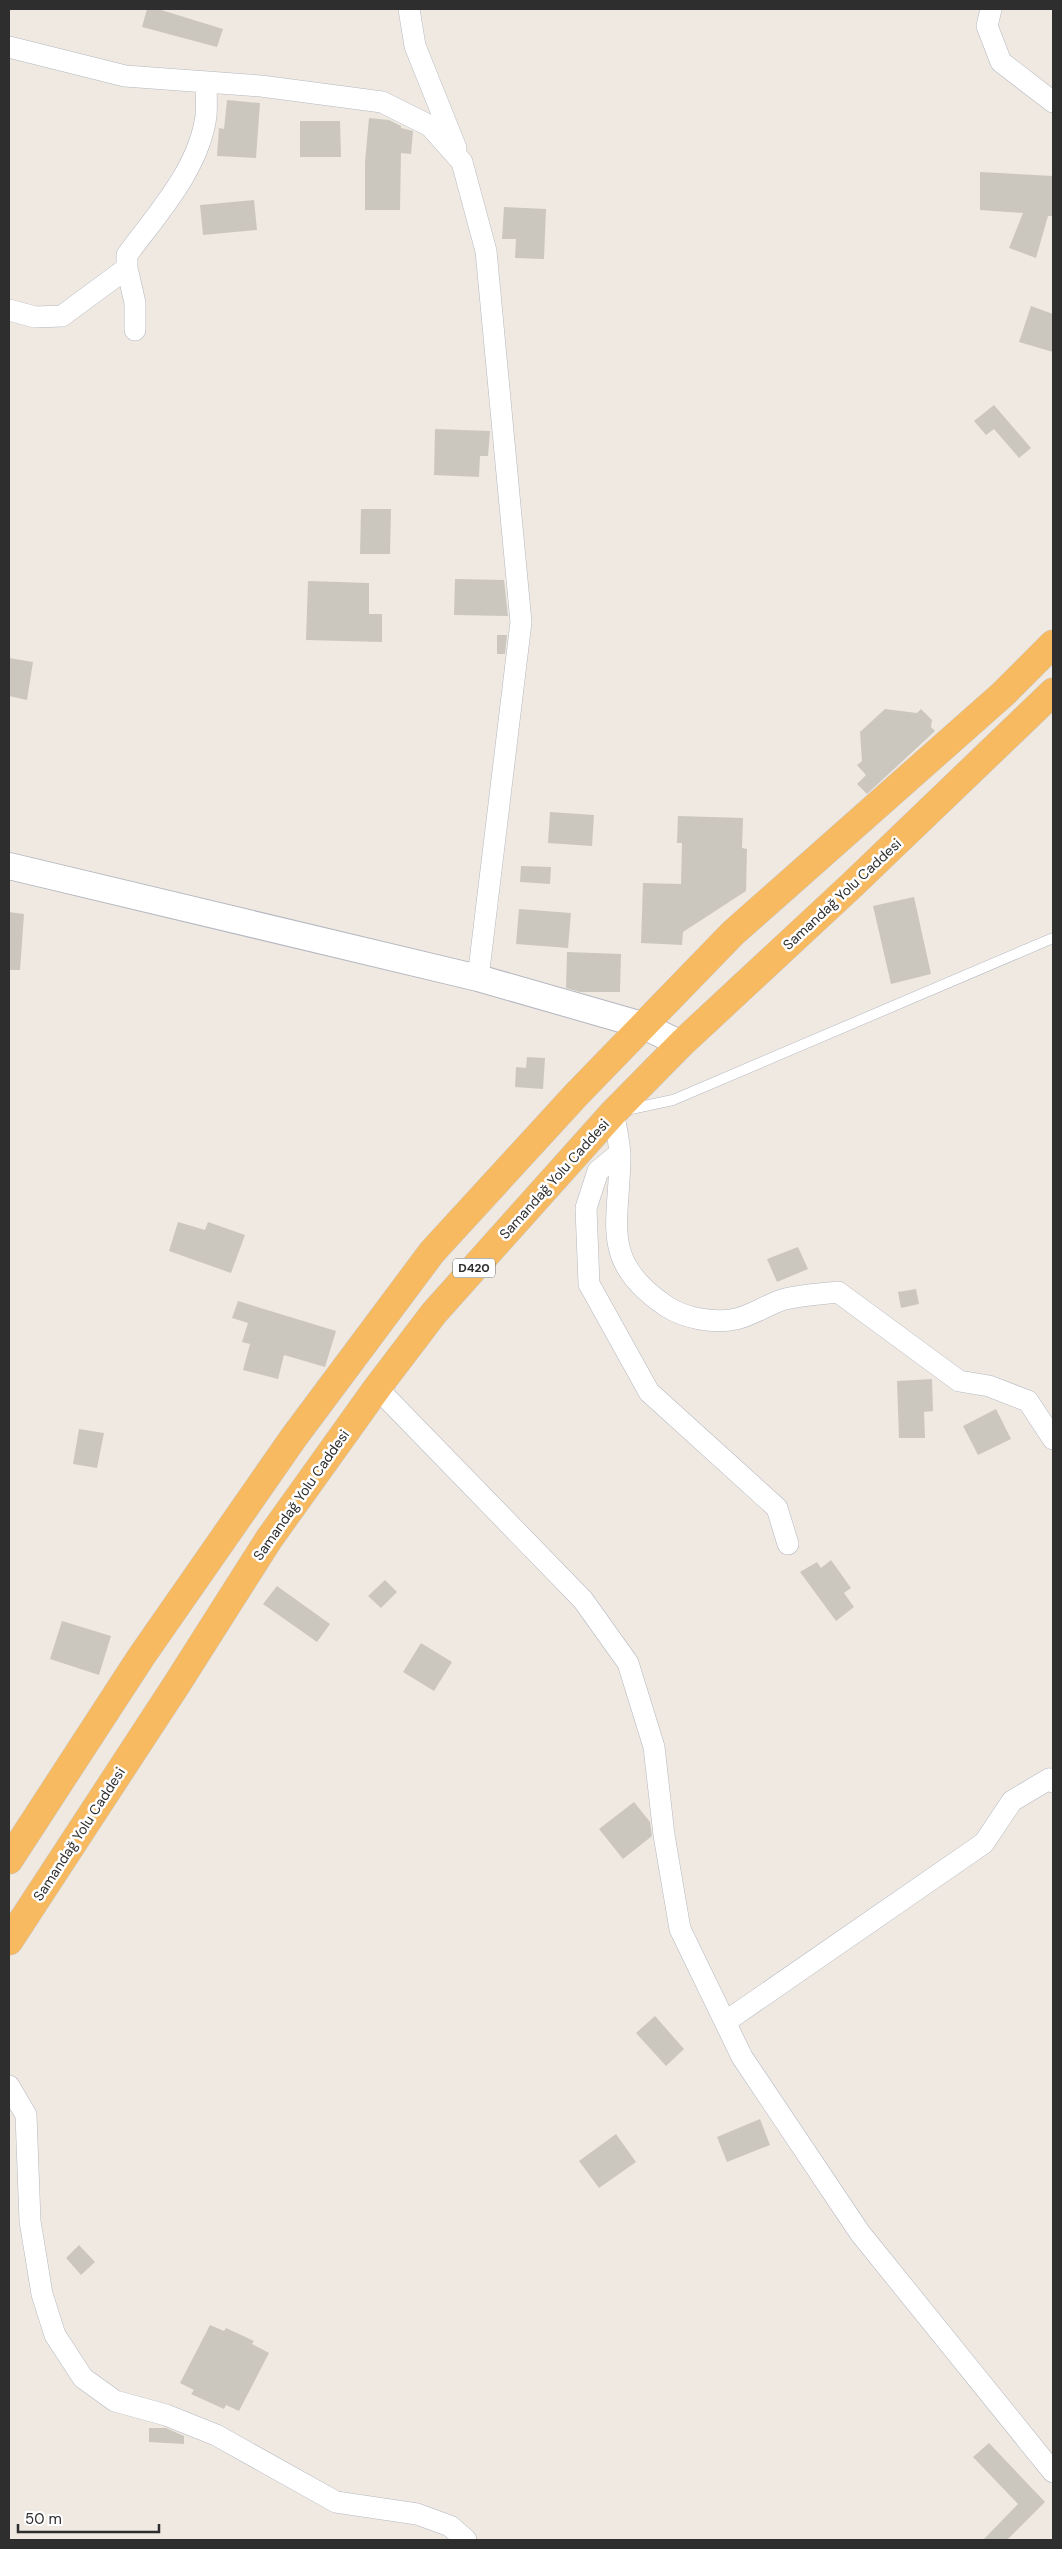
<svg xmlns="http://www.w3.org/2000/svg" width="1062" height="2549" font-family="'DM Sans',sans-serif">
<rect width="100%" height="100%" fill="#efe9e1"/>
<path fill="#cbc7bf" d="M147,9H158L223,29L217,47L142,27Z
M227,100L260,103L256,158L217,156L219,128L224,129Z
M369,118L389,120L401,126V128L413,131L411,154L401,153L400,210H365V162Z
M300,121H340L341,157H300Z
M980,172L1053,176V216H1048L1036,258L1009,248L1023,213L980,210Z
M254,200L257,230L203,235L200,205Z
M504,207L546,209L544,259L515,258L516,239H502Z
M1031,306L1053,314V352L1019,342Z
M994,405L1031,448L1019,458L994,429L986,435L974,421Z
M435,429L490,431L488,456H480L479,477L434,475Z
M361,509H391L390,554H360Z
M455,579L504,580L508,616L454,615Z
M308,581L369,583V614H382V642L306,640Z
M497,635H507L505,654H497Z
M9,658L33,662L27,700L9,696Z
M885,709L917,713L921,709L932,720L931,727L935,731L867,794L857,784L866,775L857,765L862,761L860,732Z
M550,812L594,815L592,846L548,843Z
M678,816L743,818L742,848L747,849L746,891L683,932L682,945L641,943L643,883L681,884L682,843H677Z
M521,866L551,867L550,884L520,882Z
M914,897L931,974L891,984L873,906Z
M519,909L571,913L568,948L516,944Z
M9,912L24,914L20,970H9Z
M567,952L621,954L620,992H580L566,988Z
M527,1057L545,1058L543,1089L515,1087L516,1067L526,1068Z
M178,1222L205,1230L208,1222L245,1235L231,1273L169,1251Z
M798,1247L808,1269L777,1282L767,1259Z
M916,1289L919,1304L901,1308L898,1292Z
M238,1301L336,1331L325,1367L284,1355L278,1379L243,1370L250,1344L242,1342L248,1323L232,1318Z
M932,1379L933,1411L924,1412L925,1438H899L897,1381Z
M996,1409L1011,1439L978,1455L963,1426Z
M79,1429L104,1433L97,1468L73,1464Z
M831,1560L851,1588L844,1593L854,1607L836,1621L800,1572L817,1562L821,1568Z
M385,1580L397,1592L381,1608L368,1596Z
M277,1586L330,1624L317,1642L263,1604Z
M62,1621L111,1636L99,1675L50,1659Z
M421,1643L452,1662L434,1691L403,1672Z
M634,1802L650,1822L652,1836L623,1859L599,1829Z
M655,2016L684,2049L666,2066L636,2033Z
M760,2119L770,2145L727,2162L717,2137Z
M616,2134L636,2162L599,2188L579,2161Z
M79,2245L95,2262L81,2275L66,2258Z
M210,2325L224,2331L226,2328L254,2341L252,2344L269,2353L239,2411L226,2405L224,2409L191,2394L194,2390L180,2383Z
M149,2428H166L184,2436V2444L149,2442Z
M989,2443L1045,2502L1007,2540H983L1018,2504L973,2457Z"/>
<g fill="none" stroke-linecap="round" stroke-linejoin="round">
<defs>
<path id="service" d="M626,1110L673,1100L1053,938"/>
<path id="minor" d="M409,9L415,46L456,148
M991,9L987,26L1001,62L1053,102
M9,47L125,76L261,86L382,102L430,126L462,162L486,251L521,622L478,978
M9,310L35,317L62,316L127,268
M135,330V303L127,268V255C157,214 199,169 206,116C207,105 206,93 206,82
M613,1113C616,1126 619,1141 620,1154C620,1223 598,1260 666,1306C684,1318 714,1324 736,1319C753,1315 768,1304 785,1299C802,1295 821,1294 838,1292L959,1381L989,1386L1028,1401L1053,1439
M620,1153L598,1171L586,1208L589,1284L649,1392L777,1508L788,1544
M377,1388L583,1600L628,1663L654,1747L664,1835L680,1929L742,2057L860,2233L1053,2472
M725,2022L984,1843L1012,1801L1049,1779L1053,1782
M9,2086L26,2115L30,2221L42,2294L55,2335L83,2378L115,2401L166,2415L216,2435L336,2502L417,2514L450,2526L466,2540"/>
<path id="tertiary" d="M9,866L478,978L642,1025L681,1044"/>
<path id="trunk" d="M9,1860L141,1657L294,1437L432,1252L576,1095L733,933L1003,694L1053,644
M9,1941L175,1687L269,1539L377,1388L434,1313L613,1113L681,1044L852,885L1053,692"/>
</defs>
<use href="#service" stroke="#b4b7c1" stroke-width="11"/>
<use href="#minor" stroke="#b4b7c1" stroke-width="22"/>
<use href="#tertiary" stroke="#b4b7c1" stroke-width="28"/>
<use href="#trunk" stroke="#c9c9c9" stroke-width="29"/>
<use href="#service" stroke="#fff" stroke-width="10"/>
<use href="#minor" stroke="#fff" stroke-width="21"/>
<use href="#tertiary" stroke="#fff" stroke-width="26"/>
<use href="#trunk" stroke="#f8ba60" stroke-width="28"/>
</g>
<g text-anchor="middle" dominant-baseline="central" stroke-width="5" stroke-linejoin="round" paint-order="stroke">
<rect fill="#fff" stroke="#6d6d6d" stroke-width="1" x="453" y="1258.5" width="42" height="19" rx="4"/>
<g font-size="12" font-weight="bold" fill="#2e2e2e">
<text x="474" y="1268">D420</text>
</g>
<g font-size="14" fill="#2e2e2e" stroke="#fff">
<text transform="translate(842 894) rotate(-43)">Samandağ Yolu Caddesi</text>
<text transform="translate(554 1179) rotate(-48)">Samandağ Yolu Caddesi</text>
<text transform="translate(301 1495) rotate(-55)">Samandağ Yolu Caddesi</text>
<text transform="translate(79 1834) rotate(-57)">Samandağ Yolu Caddesi</text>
</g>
</g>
<rect width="1062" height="2549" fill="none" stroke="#2e2e2e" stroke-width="20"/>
<path d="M18 2524v8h141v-8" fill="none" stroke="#2e2e2e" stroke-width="2.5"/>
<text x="25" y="2524" font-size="15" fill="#2e2e2e" stroke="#ffffff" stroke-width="4" paint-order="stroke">50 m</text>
</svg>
